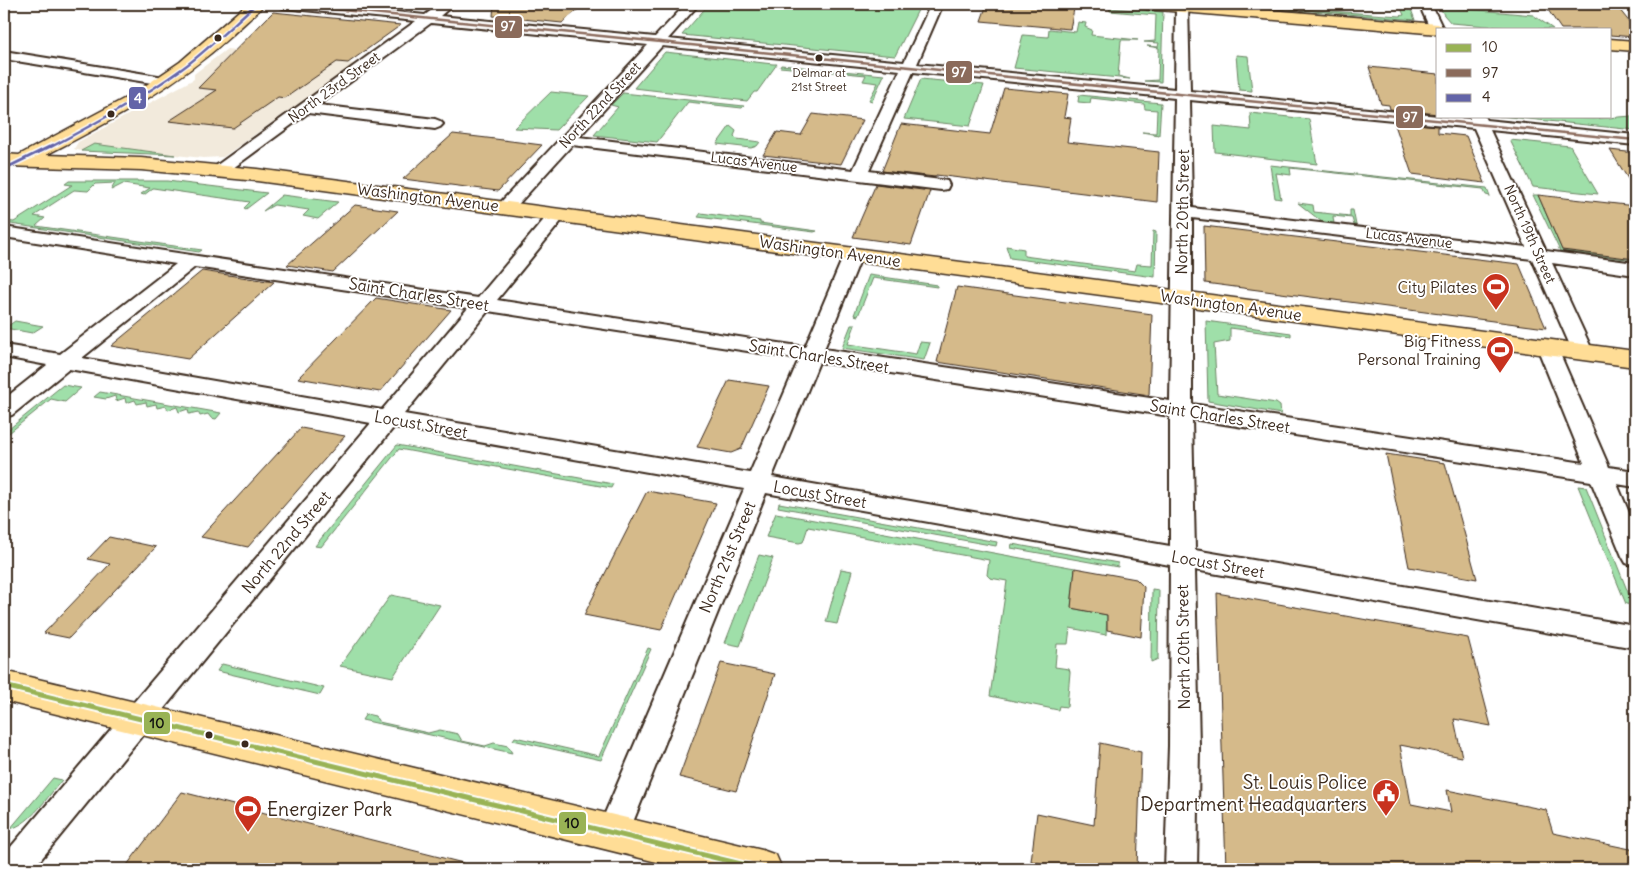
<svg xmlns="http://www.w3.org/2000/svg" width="1639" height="873" font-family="Delius,sans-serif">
<rect width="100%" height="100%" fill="#fff"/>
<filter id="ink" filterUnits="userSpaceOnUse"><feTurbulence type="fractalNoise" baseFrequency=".02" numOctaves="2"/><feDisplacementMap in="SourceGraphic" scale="10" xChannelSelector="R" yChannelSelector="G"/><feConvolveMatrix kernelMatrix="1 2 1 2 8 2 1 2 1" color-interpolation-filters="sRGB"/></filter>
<g filter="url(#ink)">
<path fill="#f2eadc" d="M227,49L355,64L223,157L203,158L175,155L81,151L74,149L78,142L194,79V74Z"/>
<path fill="#9fdfa9" stroke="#6d8464" d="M709,4H921L895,56L682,35Z
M1205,4H1220L1417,22Z
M1233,4L1400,16L1404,15L1399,4H1409L1415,20Z
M1438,4L1455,5L1457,8L1533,15L1553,29H1523L1451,23L1444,15Z
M1109,8L1163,12L1161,82L1144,81L1158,80L1159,48L1147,46L1158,47L1159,43L1144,42L1155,41L1156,15L1110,11Z
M1078,22L1086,23L1085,27L1092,30L1091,35L1138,40H1121L1118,76L1130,79L1014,68L1023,35L1048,37L1049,29L1076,32Z
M665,52L773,64H777L757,92H754L747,101L634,88Z
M1236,55L1248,56L1252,91L1239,90Z
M781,65L884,75L872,101L869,100L878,83L863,81L866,75L780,67Z
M921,79L984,85L970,126L904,119Z
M551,92L589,96L556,130L514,128Z
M623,93L744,106L742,108L688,102L657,142L594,135L618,107L611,105Z
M1079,95L1161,103L1159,135L1142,132L1156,133L1157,110L1145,109L1144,104L1091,98L1090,103L1078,102Z
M1250,113L1309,119L1317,164L1215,152L1214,126L1251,130Z
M1499,116L1594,119L1632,116L1635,121V130Z
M730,126L736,131L734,136L737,139L760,142L757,146L751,148L717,144Z
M1510,140L1570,146L1598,194L1533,187Z
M94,144L175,155L81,151Z
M1270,165L1487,188L1490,196L1486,195L1483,189L1290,168L1291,175L1276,173L1281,199L1275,198Z
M69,181H167L267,193L246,209L244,208L250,202L153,188L144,195L141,194L150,188L123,184L111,190L115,183L95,184L88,191L74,190L34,216L45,218L36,226L202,250L199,252L4,223V221L14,222L72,185L65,184Z
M282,195L338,202L318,219L303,216L309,210L274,205L263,211Z
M1533,195H1538L1562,250L1635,260L1560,251Z
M1298,203L1313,205L1314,212L1350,216V210H1353L1356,225H1354L1352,218L1333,216L1334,224L1322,222Z
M701,213L760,221V223L817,231L814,232L698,217Z
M1153,231L1156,232L1155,277L1010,258L1006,246L1024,249V256L1135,271L1137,264L1152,265Z
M869,275L937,285V287L873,278L858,316L854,315Z
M15,321L43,326L32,333L5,328Z
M1206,321L1291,333V336L1230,328V341L1214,344L1217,394L1276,403L1280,406L1281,414L1208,401Z
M851,325H855L848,344L916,354L920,342L930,343L924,360L842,348Z
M63,385L81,388L65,402L51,399L4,437V433Z
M100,392L221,413L216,419L211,418L208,414L200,416L198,412L189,414L188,409L179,412L177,407L168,410L166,406L157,408L156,404L147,406L146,402L137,404L135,400L126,403L125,398L116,401L115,396L106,399L94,397Z
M397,445L613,484L611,488L399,449L321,547L315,546Z
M1578,486L1586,487L1633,605L1626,604Z
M779,503L997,542L996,546L778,507Z
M776,513L1075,568L1071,608L1107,615L1106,635L1070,628L1068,644H1057L1055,667L1069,669L1070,672L1067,707L1059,706L1058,710L990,696L1007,581L990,578L987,575L989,560L808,527L803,542L799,543L766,537Z
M1012,544L1118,563V567L1011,548Z
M759,555L773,558L740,646L725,643Z
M841,569L852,571L837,624L826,622Z
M1152,589L1159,590L1158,659L1151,662Z
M391,595L440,605L393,677L340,666Z
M648,648L651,649L601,760L513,740L515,737L599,756Z
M222,664L324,688L320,695L217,671Z
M366,714L375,716L379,722L428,733L440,730L458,734L462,741L485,746L494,743L508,746L512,753L362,720Z
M53,778L62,780C47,797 32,823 10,829Z"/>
<path fill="#d5ba8a" stroke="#3b2a1e" d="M494,4H584L562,23L493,16Z
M987,4H1019L1074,9L1070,29L981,21Z
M1544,4H1615L1635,29V37L1610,35V29H1561Z
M273,12L401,25L348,63L337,62L285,98L278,97L233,128L169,121L217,90L198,88Z
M1369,67L1438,74V114L1390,109L1389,105L1381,104Z
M1004,88L1068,94L1064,117L1071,118L1067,142L1159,152L1157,202L936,175L935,177L882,171L901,124L990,134Z
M813,114L863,120L841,164L763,155L777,132L801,135Z
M1394,122L1438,126V133L1466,136L1485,183L1412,174Z
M453,134L487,138L542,145L498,191L403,179Z
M1610,150L1635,153V190Z
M876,184L930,191L911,245L853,237Z
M1538,195L1635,206V259L1562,250Z
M355,205L398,211L333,272L287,265Z
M1204,226L1519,264L1546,328L1205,283Z
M202,271L274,282L188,359L111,346Z
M957,287L1152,314L1149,395L937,362Z
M376,298L451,310L380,392L298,378Z
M729,380L769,386L741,449L731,453L697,447Z
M301,428L345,436L248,547L201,537Z
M1386,454L1445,463L1477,579L1409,567Z
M647,491L716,503L661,630L584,615Z
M109,537L156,547L69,638L44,633L110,564L88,559Z
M1075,568L1136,579L1144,587L1141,637L1107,630V615L1071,608Z
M1217,593L1468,638L1491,726L1454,719L1462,757L1400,745L1411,804L1451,812L1447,790L1546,810L1553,833L1635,850V869H1226Z
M721,663L775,674L736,791L679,777Z
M1100,743L1141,752L1137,869H1065L1031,861L1037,813L1094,825Z
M182,792L463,863L462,869H124Z"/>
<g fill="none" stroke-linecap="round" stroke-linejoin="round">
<defs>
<path id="minor" d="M277,4H318L425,15L440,4H454L440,16L655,37L686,4H699L668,39L904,62L931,4H943L917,64L1175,89L1176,4H1188L1190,91L1438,116L1470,119L1469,116H1484L1486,120L1635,135V145L1490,130L1546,251L1635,263V275L1552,263L1593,352L1590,356L1583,358L1576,356L1573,352L1532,259L1192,218V404L1584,463L1537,347L1540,343L1547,341L1554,343L1557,347L1609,467L1635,471V487L1617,484L1635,527V566L1626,563L1622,556L1591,481L1192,419L1195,550L1635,626V648L1195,570L1199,746L1197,869H1165L1169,746L1170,565L766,493L629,832L624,843L613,847L602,843L597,832L744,489L394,427L33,869H4V855L371,423L69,369L12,415L4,417V399L47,365L4,357V345L60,354L176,264L4,237V227L478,298L552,210H564L567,214L497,300L805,347L844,255L847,251H859L862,255L824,349L1170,401L1175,98L913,72L869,171L941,180L947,181L949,185L947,189L941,190L572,145L512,211H500L497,207L500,203L648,45L431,23L319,105L435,119L440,121L443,124L440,127L435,129L308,113L225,174H213L211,171L213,168L416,21L283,8ZM662,46L900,70L853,170L579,137ZM1190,100L1474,128L1526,247L1192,208ZM195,267L468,308L382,410L82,358ZM488,311L799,359L750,473L404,414ZM819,362L1170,416V546L772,477Z
M1419,4H1431L1443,29H1438V35L1431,31Z
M4,51L164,77L171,81L164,85L4,59Z"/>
<path id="major" d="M247,4H264C255,16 241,26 231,36C176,86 112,121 46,155L141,158L257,169L1635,351V367L257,181L141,170L4,166V154L19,155L133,94L180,62Z
M1140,4H1197L1438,24L1446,29H1438V34L1147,9L1142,7Z
M1610,39L1635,41V51L1610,49Z
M4,671L762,850L776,855L782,869H685L4,701Z"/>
</defs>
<use href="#minor" stroke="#3b2a1e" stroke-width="4"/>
<use href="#major" stroke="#3b2a1e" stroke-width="3"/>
<use href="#minor" fill="#fff" fill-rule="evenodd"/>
<use href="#major" fill="#ffdd96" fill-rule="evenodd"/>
<defs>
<path id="bus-1" d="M4,686L762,869"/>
<path id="bus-2" d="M283,4L1635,140"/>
<path id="bus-3-far1" d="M51,147C96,123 142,98 183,68C209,49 232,25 256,4"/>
<path id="bus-3" d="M4,169L53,145"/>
</defs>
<use href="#bus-1" stroke="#fff" stroke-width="9"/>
<use href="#bus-2" stroke="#fff" stroke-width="5"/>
<use href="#bus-3-far1" stroke="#fff" stroke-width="5"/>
<use href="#bus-3" stroke="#fff" stroke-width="6"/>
<use href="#bus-1" stroke="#99b355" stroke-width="5"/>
<use href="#bus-2" stroke="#8b6b5b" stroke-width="2.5"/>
<use href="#bus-3-far1" stroke="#6364a8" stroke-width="2.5"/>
<use href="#bus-3" stroke="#6364a8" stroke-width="3"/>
</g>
</g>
<defs>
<symbol id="stadium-pin" viewBox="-11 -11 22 30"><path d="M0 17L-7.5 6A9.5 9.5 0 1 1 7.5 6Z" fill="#c8321e" stroke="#fff"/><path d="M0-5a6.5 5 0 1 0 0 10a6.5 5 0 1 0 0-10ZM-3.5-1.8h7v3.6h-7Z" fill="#fff"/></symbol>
<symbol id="civic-pin" viewBox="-11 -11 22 30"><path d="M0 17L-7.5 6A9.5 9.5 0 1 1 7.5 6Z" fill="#c8321e" stroke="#fff"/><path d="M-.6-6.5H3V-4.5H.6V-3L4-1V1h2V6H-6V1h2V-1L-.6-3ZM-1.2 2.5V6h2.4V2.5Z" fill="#fff"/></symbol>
</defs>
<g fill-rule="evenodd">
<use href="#stadium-pin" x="1480" y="271" width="32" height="43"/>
<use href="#stadium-pin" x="1484" y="334" width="32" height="43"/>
<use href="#civic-pin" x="1370" y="777" width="32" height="43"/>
<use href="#stadium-pin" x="232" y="793" width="32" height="43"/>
</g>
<g fill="#3b2a1e" stroke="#fff" stroke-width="2">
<circle cx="218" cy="38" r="4.5"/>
<circle cx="819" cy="58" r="4.5"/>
<circle cx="111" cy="114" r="4.5"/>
<circle cx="209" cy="735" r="4.5"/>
<circle cx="245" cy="744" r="4.5"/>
</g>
<g text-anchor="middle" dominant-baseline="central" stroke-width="4" stroke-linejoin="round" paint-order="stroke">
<g font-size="12" fill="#3b2a1e" stroke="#fff">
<text x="819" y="72">Delmar at<tspan x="819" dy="14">21st Street</tspan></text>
</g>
<g font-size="14" fill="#3b2a1e" stroke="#fff">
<text transform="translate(334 87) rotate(-36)">North 23rd Street</text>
<text transform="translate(600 105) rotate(-47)">North 22nd Street</text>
<text transform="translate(754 162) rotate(7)">Lucas Avenue</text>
<text transform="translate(1530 234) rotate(66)">North 19th Street</text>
<text transform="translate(1409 238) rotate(7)">Lucas Avenue</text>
</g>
<g font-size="16" fill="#3b2a1e" stroke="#fff">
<text transform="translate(428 197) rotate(7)">Washington Avenue</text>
<text transform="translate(1182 212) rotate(-89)">North 20th Street</text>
<text transform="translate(830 251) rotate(8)">Washington Avenue</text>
<text transform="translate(419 294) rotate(9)">Saint Charles Street</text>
<text transform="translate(1231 305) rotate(8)">Washington Avenue</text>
<text transform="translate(819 356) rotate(9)">Saint Charles Street</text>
<text transform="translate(1220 416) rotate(9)">Saint Charles Street</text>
<text transform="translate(421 424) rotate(10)">Locust Street</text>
<text transform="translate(820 494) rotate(10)">Locust Street</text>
<text transform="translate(286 542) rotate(-50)">North 22nd Street</text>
<text transform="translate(727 557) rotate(-67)">North 21st Street</text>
<text transform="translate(1218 564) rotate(10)">Locust Street</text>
<text transform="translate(1183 647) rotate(-91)">North 20th Street</text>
</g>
<g font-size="16" fill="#3b2a1e" stroke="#fff" text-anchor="end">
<text x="1477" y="287">City Pilates</text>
<text x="1481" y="341">Big Fitness<tspan x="1481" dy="18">Personal Training</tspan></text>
</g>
<g font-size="19" fill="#3b2a1e" stroke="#fff" text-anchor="end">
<text x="1367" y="782">St. Louis Police<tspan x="1367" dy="22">Department Headquarters</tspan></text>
<text x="267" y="809" text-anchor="start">Energizer Park</text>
</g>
</g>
<g stroke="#fff" stroke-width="2">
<rect x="494" y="15" width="29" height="24" rx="5" fill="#8b6b5b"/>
<rect x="945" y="60" width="28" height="24" rx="5" fill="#8b6b5b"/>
<rect x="128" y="86" width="19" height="24" rx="5" fill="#6364a8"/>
<rect x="1395" y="105" width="29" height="24" rx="5" fill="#8b6b5b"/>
<rect x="143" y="711" width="28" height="24" rx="5" fill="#99b355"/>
<rect x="558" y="811" width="29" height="24" rx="5" fill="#99b355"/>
</g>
<g font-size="14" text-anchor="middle" font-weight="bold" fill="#fff">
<text x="508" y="31">97</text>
<text x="959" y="77">97</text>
<text x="138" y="103">4</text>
<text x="1410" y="122">97</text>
</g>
<g font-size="14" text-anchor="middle" font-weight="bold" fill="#111">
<text x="157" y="728">10</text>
<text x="572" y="828">10</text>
</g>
<rect width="1639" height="873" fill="none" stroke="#fff" stroke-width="20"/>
<rect x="10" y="10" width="1619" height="853" fill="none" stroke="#3b2a1e" stroke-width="2" filter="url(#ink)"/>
<rect x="1436" y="28" width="175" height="90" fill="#ffffff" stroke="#b1aaa5"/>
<rect x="1446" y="44" width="25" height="8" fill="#99b355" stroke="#b1aaa5"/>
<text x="1482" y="52" font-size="15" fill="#3b2a1e">10</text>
<rect x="1446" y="69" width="25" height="8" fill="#8b6b5b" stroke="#b1aaa5"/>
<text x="1482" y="78" font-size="15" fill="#3b2a1e">97</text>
<rect x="1446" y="94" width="25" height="8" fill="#6364a8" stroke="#b1aaa5"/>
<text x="1482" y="102" font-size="15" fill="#3b2a1e">4</text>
</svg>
